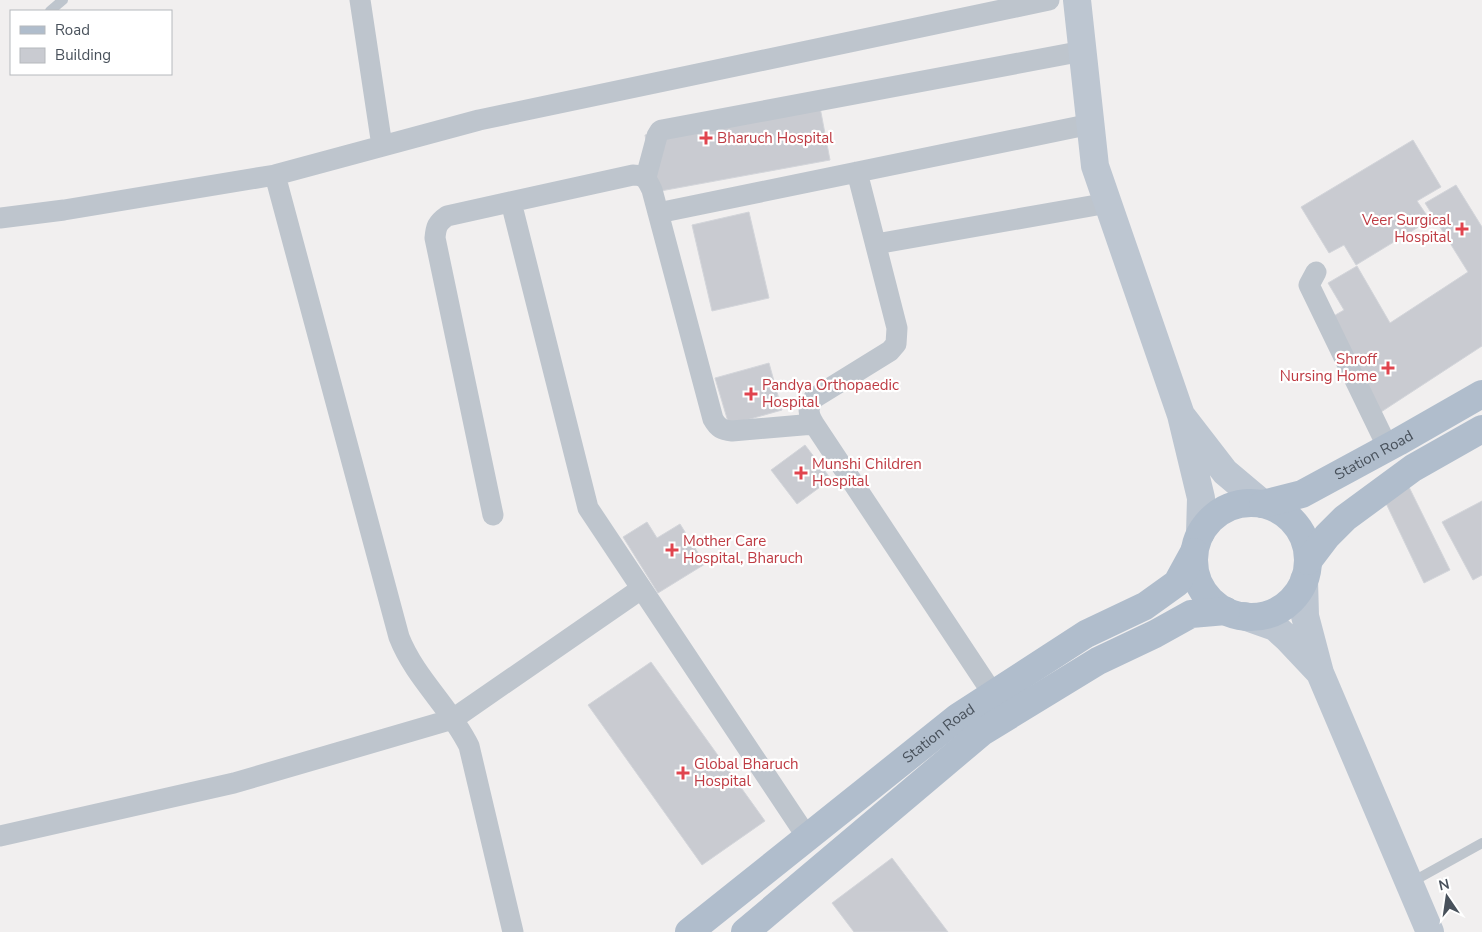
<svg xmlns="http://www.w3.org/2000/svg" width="1482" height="932" font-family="'Nunito Sans',sans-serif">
<rect width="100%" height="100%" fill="#f1efef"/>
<path fill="#c9cbd1" stroke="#d3d5da" d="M819,102L830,160L655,192L645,135Z
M1413,140L1441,187L1417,201L1430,220L1356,265L1344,245L1329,253L1301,207Z
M1456,185L1482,227V346L1381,412L1332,317L1344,310L1328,283L1357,266L1390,323L1468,272L1425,203Z
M749,212L769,298L712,311L692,225Z
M769,363L782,410L729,425L715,378Z
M805,445L831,479L797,504L771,470Z
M1408,485L1450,570L1424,583L1383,497Z
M1482,501V575L1473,580L1442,522Z
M647,522L657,538L680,524L705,564L658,593L623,537Z
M651,662L765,821L702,865L588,705Z
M892,858L948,932H854L832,903Z"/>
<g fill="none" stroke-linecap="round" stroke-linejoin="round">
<path stroke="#bec5cd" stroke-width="10" d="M50,11L63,0
M1410,883L1482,843"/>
<path stroke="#bec5cd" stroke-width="21" d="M360,0L382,146
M857,172L897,328L896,344L890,351L814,398C807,408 808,414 814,424L993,694
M275,175L399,637C415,678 450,707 469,746L513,932
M646,177L657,136L660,131L662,130L1083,51
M511,202L588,508L807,837
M658,213L1091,124
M0,218L64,210L275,175L479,120L1049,0
M876,244L1108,203
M1316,272L1309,285L1388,448
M493,515L435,238C436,227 437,223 447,216L633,175C645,175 647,179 652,190L713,419C718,428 722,430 732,431L814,424
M0,836L234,783L453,719L641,589"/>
<path stroke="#bdc6d1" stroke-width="28" d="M1077,0L1095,166L1181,415
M1200,534L1201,498L1181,415L1225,472L1263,504
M1244,616L1275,627L1287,638L1320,673L1305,616L1304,580
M1320,673L1430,932"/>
<g stroke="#b0bdcc" stroke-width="28">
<circle cx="1251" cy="560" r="57"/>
<path id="s1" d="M1263,504L1302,494L1398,442L1482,394"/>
<path d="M1308,561L1327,536L1345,518L1413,468L1482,429"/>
<path id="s2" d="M689,932L958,717L1086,634L1145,606L1177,583L1194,552"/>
<path d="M745,932L982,732L1098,661L1155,634L1191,614L1226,611"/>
</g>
</g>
<g fill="#e0444e" stroke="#fff" stroke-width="2">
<path d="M703.5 130.5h5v5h5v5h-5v5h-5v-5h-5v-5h5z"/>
<path d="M1459.5 221.5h5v5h5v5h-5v5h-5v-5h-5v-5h5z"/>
<path d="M1385.5 360.5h5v5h5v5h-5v5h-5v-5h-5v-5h5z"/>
<path d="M748.5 386.5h5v5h5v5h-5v5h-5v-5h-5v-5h5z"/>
<path d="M798.5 465.5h5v5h5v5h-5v5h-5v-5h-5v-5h5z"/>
<path d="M669.5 542.5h5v5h5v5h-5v5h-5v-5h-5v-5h5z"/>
<path d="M680.5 765.5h5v5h5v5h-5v5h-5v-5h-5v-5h5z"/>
</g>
<g text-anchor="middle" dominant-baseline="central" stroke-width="4.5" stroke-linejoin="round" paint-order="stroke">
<g font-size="15" fill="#be3a42" stroke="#fff" text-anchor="start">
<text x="717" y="138">Bharuch Hospital</text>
<text x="1451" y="220" text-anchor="end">Veer Surgical<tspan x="1451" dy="17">Hospital</tspan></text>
<text x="1377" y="359" text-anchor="end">Shroff<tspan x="1377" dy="17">Nursing Home</tspan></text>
<text x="762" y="385">Pandya Orthopaedic<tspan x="762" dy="17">Hospital</tspan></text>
<text x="812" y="464">Munshi Children<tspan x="812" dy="17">Hospital</tspan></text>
<text x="683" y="541">Mother Care<tspan x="683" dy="17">Hospital, Bharuch</tspan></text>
<text x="694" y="764">Global Bharuch<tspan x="694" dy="17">Hospital</tspan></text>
</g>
<g font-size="15" fill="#48515b" stroke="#fff">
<text stroke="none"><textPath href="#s1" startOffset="122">Station Road</textPath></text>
<text stroke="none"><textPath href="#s2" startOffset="319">Station Road</textPath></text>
</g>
</g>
<rect x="10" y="10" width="162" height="65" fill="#ffffff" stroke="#b6b9bd"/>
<rect x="20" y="26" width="25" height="8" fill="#b0bdcc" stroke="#b6b9bd"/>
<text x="55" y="35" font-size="15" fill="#48515b">Road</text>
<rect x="20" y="48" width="25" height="15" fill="#c9cbd1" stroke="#b6b9bd"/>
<text x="55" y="60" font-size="15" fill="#48515b">Building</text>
<g transform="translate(1447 897) rotate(347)" stroke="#ffffff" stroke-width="4" paint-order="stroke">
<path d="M0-4L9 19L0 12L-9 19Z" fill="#48515b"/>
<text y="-8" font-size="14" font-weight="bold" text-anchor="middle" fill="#48515b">N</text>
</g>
</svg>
